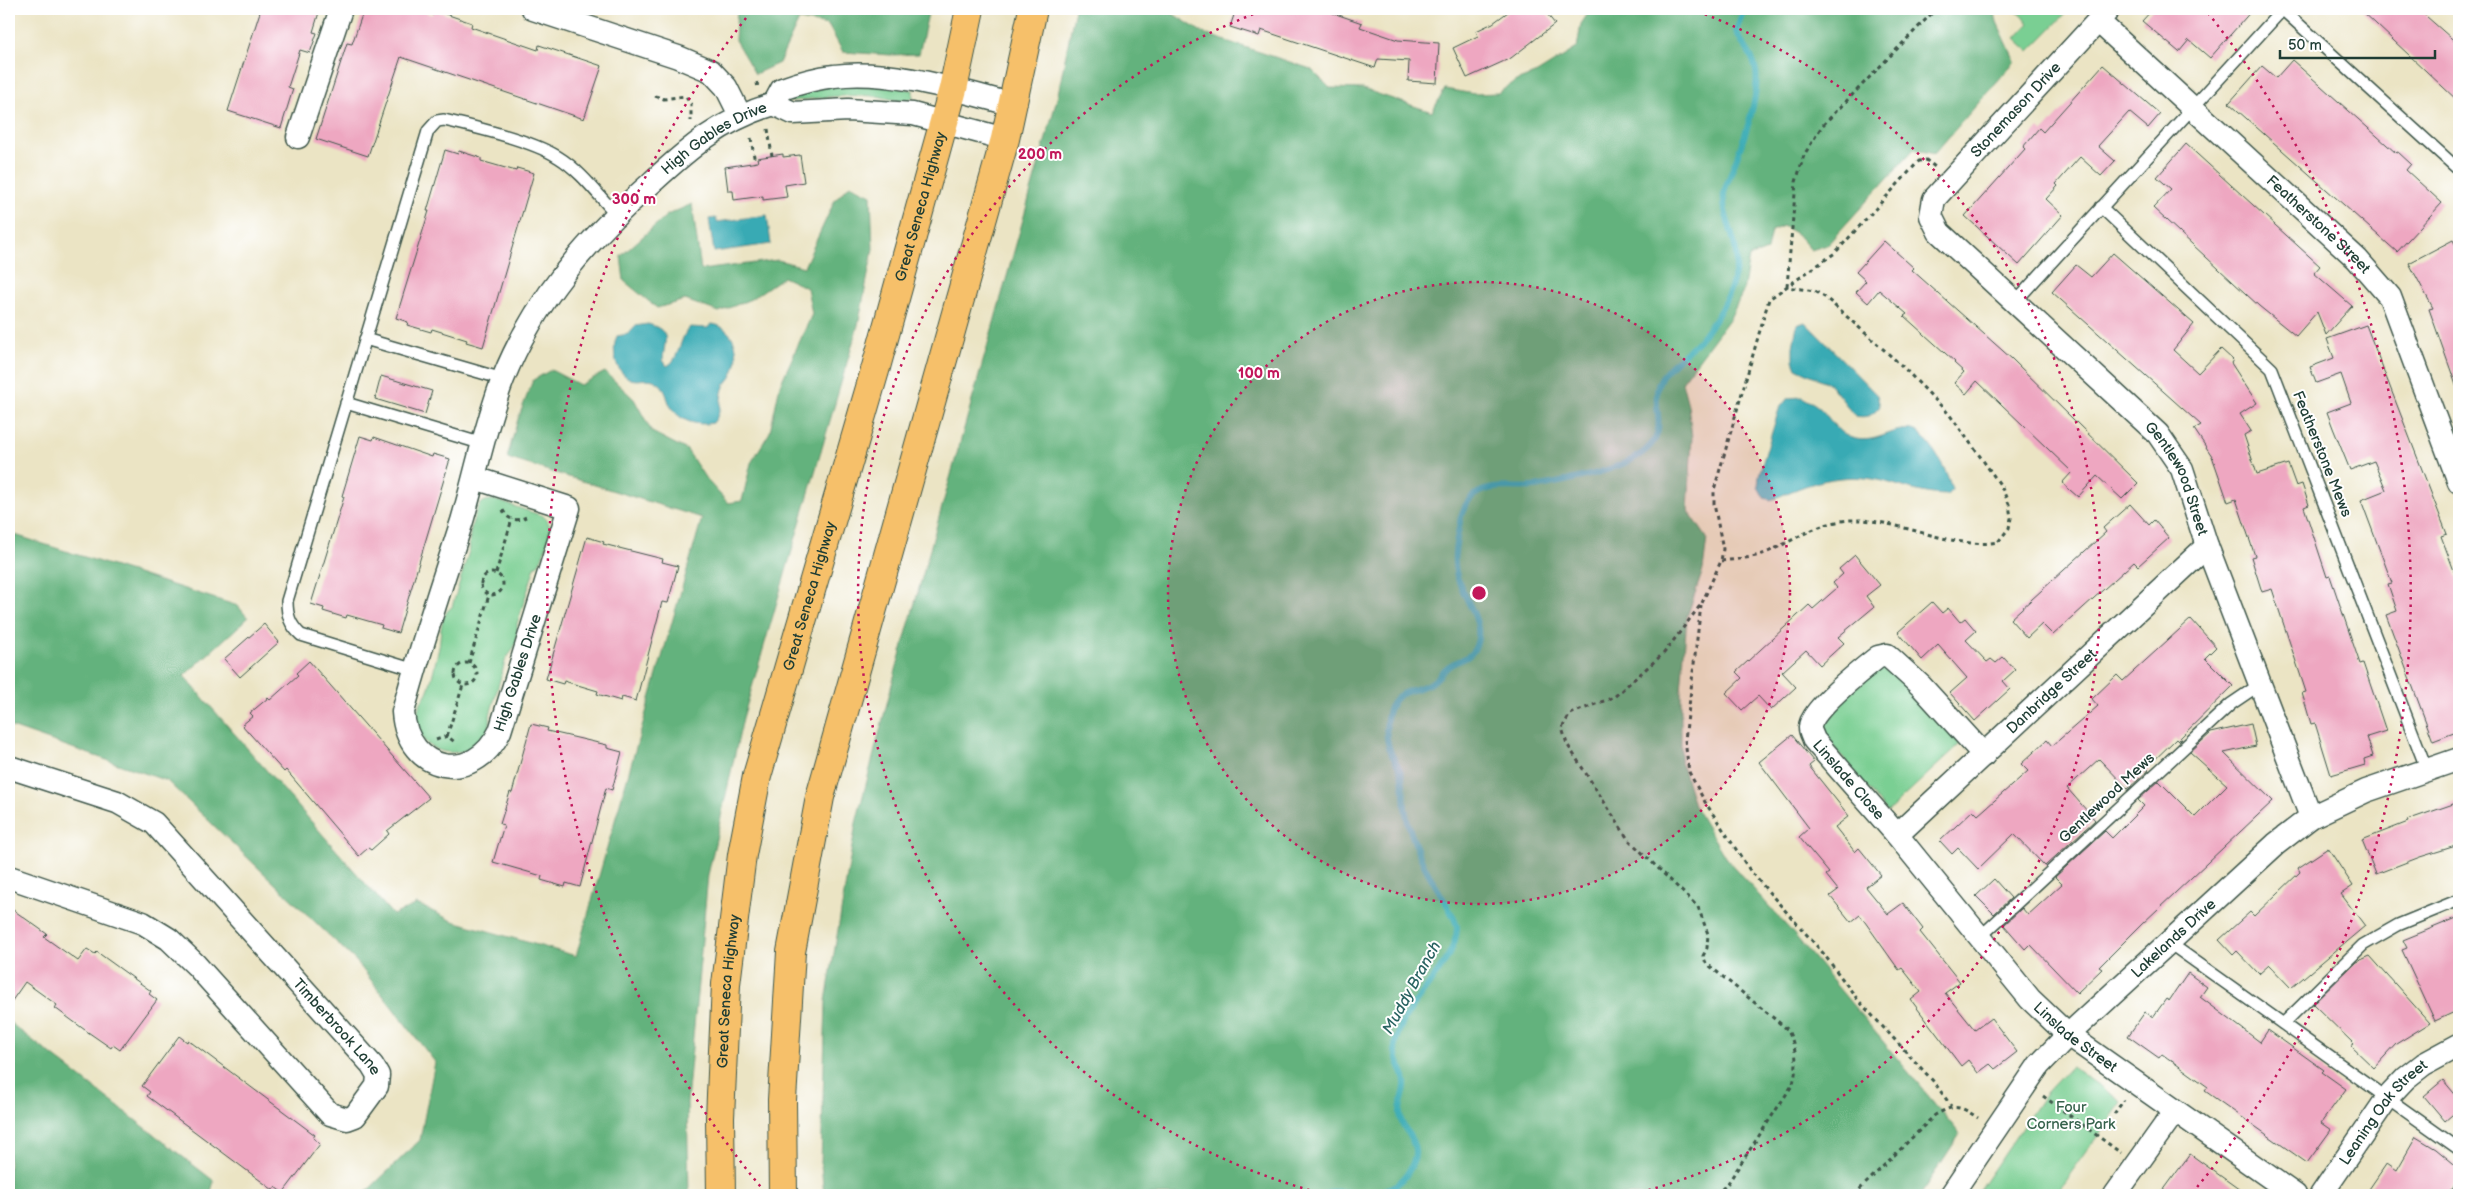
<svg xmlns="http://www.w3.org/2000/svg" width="2468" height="1204" font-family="'Balsamiq Sans',sans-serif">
<rect width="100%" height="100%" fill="#fff"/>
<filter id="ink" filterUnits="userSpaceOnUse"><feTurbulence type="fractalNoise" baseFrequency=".02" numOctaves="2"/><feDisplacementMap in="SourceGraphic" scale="10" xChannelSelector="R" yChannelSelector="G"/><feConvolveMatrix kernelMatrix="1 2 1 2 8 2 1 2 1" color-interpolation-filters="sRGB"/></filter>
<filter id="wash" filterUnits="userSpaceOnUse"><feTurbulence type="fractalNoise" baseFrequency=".0096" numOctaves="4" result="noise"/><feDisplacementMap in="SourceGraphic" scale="20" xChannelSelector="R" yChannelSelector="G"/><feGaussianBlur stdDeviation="1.12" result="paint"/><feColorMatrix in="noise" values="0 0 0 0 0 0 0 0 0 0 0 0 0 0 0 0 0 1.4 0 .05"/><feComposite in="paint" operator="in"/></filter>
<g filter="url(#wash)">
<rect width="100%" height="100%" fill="#ebe4c4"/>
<path fill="#7acf93" stroke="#4c8664" d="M2014,9H2070L2029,51L2015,38L2029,23Z
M836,84H870L913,90V97C905,105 886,97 876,96C846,94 816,98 786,102L782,99Z
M495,500L543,516C546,519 549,521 549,526C551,535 543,562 535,567L517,624C518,637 517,648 506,658L490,715C496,761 414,768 417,716C418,707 420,703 425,696C431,688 435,662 438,652C442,638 438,616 452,607L470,548C467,540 474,512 480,505C484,500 489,500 495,500Z
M1881,668L1897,675L1960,744L1887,812L1820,730L1823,713Z
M2071,1066L2122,1102L2055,1195H1976L2045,1094Z"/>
<path fill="#63b27d" stroke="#417858" d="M737,9H929L919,54L891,55L843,52L828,25L799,20L779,63L755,74L735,40Z
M1075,9H1168L1170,12L1205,34L1311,69L1330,88L1363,89L1432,112L1445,89L1474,94L1498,93L1516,81L1537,73L1577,48L1581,24L1591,9H1994L1997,22L2015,61L1934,154L1914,149L1827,245L1811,250L1797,234L1783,226L1771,231L1767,250L1749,257L1743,292L1730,318L1682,382L1688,405L1692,437L1688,510L1707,538L1703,570L1687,617L1681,690V762L1694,805L1725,857L1792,932L1960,1134L1920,1195H824L821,1164L826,1001L856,823L892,684L1057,99Z
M850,185L871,195L873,250L858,325L743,718L708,875L687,1102L689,1195H363L420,1140L435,1062L356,961L167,781L9,726V533L238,606L248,618L184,676L393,915L417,904L453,921L576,956L702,518L507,458L518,419L533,380L551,370L580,385L605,372L634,399L652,432L687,450L706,479L728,503L742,501L751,463L770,432L780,385L812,314L807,288L783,277L751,299L719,312L685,300L657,308L624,281L621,256L667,215L692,204L701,270L778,260L804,267L835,200Z
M9,1022L214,1181L210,1195H9Z"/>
<path fill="#39aab4" stroke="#2c7474" d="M767,215L771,244L714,252L709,219L716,218L717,222Z
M1805,322L1877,395L1880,406C1873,416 1867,418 1855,416L1830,384L1796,368L1793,360V347L1797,325Z
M648,324C673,331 664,341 663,360L667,366C680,360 679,337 690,327L707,328L712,324C736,327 743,357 731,377C729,381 724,384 723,389C719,402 723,411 713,423C697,426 679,422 670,405C666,397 666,387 657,382C649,376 640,382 631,379C615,373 611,350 617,336L628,334L635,326Z
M1802,397C1807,400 1812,402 1816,405C1828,413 1834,431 1849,437C1875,447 1892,426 1912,430C1921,432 1927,442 1932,448C1941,461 1948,474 1952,490L1947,495C1925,495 1904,487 1883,481C1841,471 1809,483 1771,500L1764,498L1758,487L1759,475L1779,409L1788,398Z"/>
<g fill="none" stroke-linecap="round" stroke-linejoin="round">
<path stroke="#39aab4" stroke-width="6" d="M1324,1195L1330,1192C1356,1190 1390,1200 1407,1174C1429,1141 1399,1134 1400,1112C1400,1102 1406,1092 1405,1082C1403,1069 1394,1059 1395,1046C1400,1005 1457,966 1457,927C1456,916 1431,880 1425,867C1418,852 1410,834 1407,818C1403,803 1405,788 1401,773C1399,765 1394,760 1391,753C1385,738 1384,715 1393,702C1400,691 1416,690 1427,685C1437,681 1441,672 1449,666C1457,660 1468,660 1474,650C1489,623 1461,598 1456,572C1453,557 1456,542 1459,528C1460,517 1463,508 1469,500C1486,480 1519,491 1541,486C1570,480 1617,471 1641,454C1672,432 1651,411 1658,385C1662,370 1687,353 1698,341C1710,328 1720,313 1727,297C1733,284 1738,267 1736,253C1734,233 1722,214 1724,194C1725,186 1729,180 1731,173C1741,146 1760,99 1756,71C1754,55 1742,45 1736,31L1744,9"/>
</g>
<g id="blocks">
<path fill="#eea7c1" d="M261,9H320L313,32L317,33L310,53L300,50L288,87L293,89L281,128L228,111Z
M364,9H414L433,15L434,10L472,23L471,27L538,50L539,45L602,66L584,119L401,57L368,156L316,139L347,43L352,44Z
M1236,9H1331L1330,12L1362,23L1360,27L1398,40L1439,43L1437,83L1408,81L1409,61L1378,59L1375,68L1261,30L1259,36L1230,27Z
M1512,9H1543L1555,24L1511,58L1467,78L1453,48L1478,36L1476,31L1493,23Z
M2153,9H2253L2210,58L2189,40L2179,52L2142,21Z
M2360,9H2418L2459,45V102Z
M2292,60L2396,153L2398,152L2411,164L2406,170L2442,203L2397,252L2229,103L2262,66L2276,78Z
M2103,65L2160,114L2148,128L2129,112L2098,146L2115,161L2101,176L2080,157L2056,184L2058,186L2046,199L2063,215L2019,265L1965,216L2025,149L2023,147L2039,128L2043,132Z
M2186,144L2320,266L2314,273L2352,306L2326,335L2317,312L2296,336L2259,306L2153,208L2171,189L2157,177Z
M445,150L458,154L459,151L481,158V161L516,171L517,168L534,173L483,347L466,342L467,340L432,329L431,332L407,325L408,322L396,318L429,211H427Z
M783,154V157L800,155L804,182L785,185L787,197L763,200V196L734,200L733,191H728L725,167L758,162L757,158Z
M2453,240L2459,252V387L2457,388L2429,309L2433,308L2409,263Z
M1884,241L1914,268L1912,270L2012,359L2138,483L2122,499L2097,476L2078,497L2062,483L2072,472L1977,381L1966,394L1954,383L1964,372L1954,363L1955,362L1904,316L1907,314L1879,290L1868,303L1856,292L1866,281L1856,272Z
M2113,253L2194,324L2173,350L2198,373L2221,349L2233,360L2231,363L2257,403L2240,414L2251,431L2244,435L2257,474L2288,464L2296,486L2302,484L2309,505L2304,507L2327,577L2330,576L2360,664L2363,663L2386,731L2367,737L2373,756L2364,759L2365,765L2331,775L2315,723L2311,724L2302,693L2306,692L2272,589L2262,592L2251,557L2255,556L2236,499L2228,502L2212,456L2194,429L2201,425L2052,292L2076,265L2091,277Z
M2366,325L2447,534L2441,536L2459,584V731L2433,741L2386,615L2397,611L2388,584L2392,583L2361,500L2386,490L2374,461L2350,470L2333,428L2327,412L2351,403L2341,374L2316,383L2310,367L2334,358L2327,339Z
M381,376L432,391L425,414L375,399Z
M360,436L373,440L374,437L432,457L433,454L450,459L398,633L381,628L382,625L347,615L346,618L323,611L324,608L311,604L344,497L342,496Z
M2130,504L2149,525L2154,520L2169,538L2138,566L2134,562L2053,635L2042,624L2027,638L2010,619L2106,532L2103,528Z
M587,537L604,542L603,544L663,559L662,562L678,566L668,603L662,602L636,701L622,697L621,701L597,694L598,691L564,681L563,684L546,679Z
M1855,555L1880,585L1866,596L1874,607L1838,637L1844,643L1820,665L1806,650L1782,672L1796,687L1771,710L1758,696L1742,710L1726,693L1742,678L1736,672L1809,605L1813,609L1837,588L1833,583L1843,574L1839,569Z
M1932,602L1942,613L1948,608L1960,622L1965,618L1976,631L1966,640L1987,662L1991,659L1996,663L2003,657L2015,670L2003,681L2010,689L1975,721L1950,693L1967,678L1938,645L1922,660L1898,632Z
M2191,619L2216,647L2205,658L2233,686L2178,740L2182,739L2179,742L2176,739L2146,768L2149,770L2128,789L2099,759L2067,788L2095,820L2045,866L2014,834L1978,869L1958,848L1952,854L1940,841L1973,810L1978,815L2028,771L2021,764L2047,740L2052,746L2098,706L2092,699L2117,675L2123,681Z
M264,624L279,642L240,677L224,659Z
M309,661L429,798L387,831L389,834L371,850L368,848L359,856L286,770L284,772L242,725L253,716L250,713L268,698L270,700L298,675L296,673Z
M531,724L548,728L547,731L607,745V748L622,752L612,790L606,788L580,887L566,883L565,887L541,880L542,876L493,862L504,825L500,824L510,792L512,793Z
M2251,724L2256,746L2224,753L2273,801L2142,924L2099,967L2102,969L2077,993L2030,944L2025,949L2004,925L2022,908L2028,915L2062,884L2055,877L2105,831L2112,838L2144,806L2138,800L2159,781L2195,817L2227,785L2190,752L2211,733Z
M1792,735L1814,762L1809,766L1849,816L1835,827L1855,852L1859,848L1881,875L1866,887L1888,914L1903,903L1923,929L1920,932L1960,982L1945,993L1975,1030L1991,1018L2017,1052L1995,1069L1990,1064L1978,1073L1968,1060L1961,1066L1911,1000L1921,992L1902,968L1899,970L1860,915L1851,922L1830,896L1838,890L1826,875L1829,873L1799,837L1809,828L1759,762Z
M2459,802V845L2420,857L2376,874L2362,840L2408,822L2407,820Z
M2328,848L2353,886L2341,894L2365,926L2291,988L2269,965L2259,974L2237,951L2233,955L2219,940L2250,912L2254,916L2300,872L2298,868Z
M1994,879L2011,898L1994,914L1976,896Z
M9,907L47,934L44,937L78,961L87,949L95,954L97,952L151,991L149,994L157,1000L120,1050L113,1045L111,1048L85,1030L55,1008L57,1005L25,982L9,1005Z
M2459,917V1010L2435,1021L2402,950L2407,948L2403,940Z
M2370,956L2430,1023L2396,1044L2374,1068L2351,1046L2354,1044L2313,1004L2356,962Z
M2188,973L2207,987L2200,997L2260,1042L2268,1030L2324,1070L2322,1072L2346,1089L2321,1123L2331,1130L2307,1163L2205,1091L2208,1087L2162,1054L2159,1058L2128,1036L2145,1012L2153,1017L2166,999L2169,1001Z
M179,1036L187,1042L188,1040L315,1135L313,1138L320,1144L283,1193L275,1187L273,1190L147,1096L150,1092L142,1086Z
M2443,1080L2459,1099V1109L2445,1121L2424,1096Z
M2416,1137L2436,1149L2459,1168V1181L2447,1195H2365L2387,1163L2397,1170Z
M2190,1154L2247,1195H2160Z"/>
</g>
</g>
<g filter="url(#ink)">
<use href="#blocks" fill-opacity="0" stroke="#3e564a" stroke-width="1"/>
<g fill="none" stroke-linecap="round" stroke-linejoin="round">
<defs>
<path id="service" d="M2282,9L2459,170
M2101,207L2272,369L2427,770
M2015,302L2283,9
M365,339L503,379
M346,403L483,444
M415,670L301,635C290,625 287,616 287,601L428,131L437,121L444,120C475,127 533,141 558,157C581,171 598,195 616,214
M1979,938L2231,704L2259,685
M2168,942L2459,1149
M2283,1024L2363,945L2398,925L2459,900"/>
<g id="minor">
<path d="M533,9L678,57L711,71L726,87L740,115"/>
<path id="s1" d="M2109,9L1934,199L1931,216L1939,232L2158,434L2182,469L2207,546L2311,817"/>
<path id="s2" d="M2098,21L2357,259L2390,297L2459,482"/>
<path d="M298,137L341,9"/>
<path d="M1005,139L913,114L848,110L793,113L774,104L782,89C799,83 816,78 834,76C889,68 960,91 1014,105"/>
<path id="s3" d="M475,478L569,508L500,731C474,786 407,773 403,712C420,648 442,584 462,521C476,474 485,425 503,379C534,301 587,240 649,185C689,148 721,120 774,104"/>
<path id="s4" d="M1984,755L1921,686L1887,655L1878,657C1864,668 1808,712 1810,728C1810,732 1813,736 1814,740L1897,835L2030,999L2068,1035L2295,1195"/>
<path id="s5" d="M9,767L117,802L154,823L372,1065L378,1075L377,1086L355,1116L347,1119L330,1114L196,965L169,939L143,923L9,877"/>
<path id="s6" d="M1897,835L2207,546"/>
<path id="s7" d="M1951,1195L2039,1065L2068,1035L2276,844L2311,817L2366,791L2459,759"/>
<path d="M2115,1195L2175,1111"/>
<path id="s8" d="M2321,1195L2388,1097L2406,1078L2424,1064L2459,1045"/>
</g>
<g id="primary">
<path id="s9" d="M721,1195L720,1118L726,984L742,855L757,776L876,367L953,89L970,9"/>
<path d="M783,1195L782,1100L791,952L820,797L1005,139L1033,9"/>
</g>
</defs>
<use href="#service" stroke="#3e564a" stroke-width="14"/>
<use href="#minor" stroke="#3e564a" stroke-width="25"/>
<use href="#primary" stroke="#3e564a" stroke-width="30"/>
<path stroke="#3e564a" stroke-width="3" stroke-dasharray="4 4" stroke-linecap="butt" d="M757,82L758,89
M655,96L664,99L685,96L691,104V121
M768,129L772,156
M751,138L755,163
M1787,286L1796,182L1804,155L1822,126L1936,9
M503,510C507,520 517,522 526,517
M1721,561C1738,559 1755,558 1770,551C1798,538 1819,522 1851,520C1898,518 1954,551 1998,542L2009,528L2011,518L2009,504L2001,486L1982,459L1949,414L1901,365L1826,298L1815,291L1787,287
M481 584a11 11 0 1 1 22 0a11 11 0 1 1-22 0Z
M496,573L512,519
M1701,605L1685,740L1689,772L1705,802L1751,872L1823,953L1858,1000L1934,1082L1951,1106
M469,663L489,595
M455 674a11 11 0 1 1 22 0a11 11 0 1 1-22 0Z
M447,736L463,685
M436,740L447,736L456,743
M2043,1096L2121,1153
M2114,1114L2124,1100
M1716,1195L1728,1183L1793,1084C1798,1064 1797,1047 1787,1029L1706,963L1703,956L1707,948L1708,934L1698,907L1628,839L1567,744L1562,728L1570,714L1614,697L1664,653L1702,603L1721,561L1723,549L1714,504V490L1769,299L1835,253L1919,161L1926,160L1935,167
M1854,1195L1935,1115C1955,1104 1959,1105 1978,1118"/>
<use href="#service" stroke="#fff" stroke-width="11"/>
<use href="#minor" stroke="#fff" stroke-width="22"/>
<use href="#primary" stroke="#f6c06b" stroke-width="28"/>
</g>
</g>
<circle cx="1479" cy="593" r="311" fill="#c2185b" fill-opacity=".12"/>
<g fill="none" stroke="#c2185b" stroke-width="2.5" stroke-dasharray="2.5 5">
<circle cx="1479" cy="593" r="311"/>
<path d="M1324 1194A621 621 0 0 1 1267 9M1691 9A621 621 0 0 1 1634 1194"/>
<path d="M765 1192A932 932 0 0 1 750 13M2208 13A932 932 0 0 1 2193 1192"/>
</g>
<g text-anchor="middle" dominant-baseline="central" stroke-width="4" stroke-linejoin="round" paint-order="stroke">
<g font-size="15" fill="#1f3d34" stroke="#fff">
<text transform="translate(2016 110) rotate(-47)">Stonemason Drive</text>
<text stroke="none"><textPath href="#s3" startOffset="1149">High Gables Drive</textPath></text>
<text stroke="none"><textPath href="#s9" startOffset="1014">Great Seneca Highway</textPath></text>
<text stroke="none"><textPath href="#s2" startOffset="300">Featherstone Street</textPath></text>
<text transform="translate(2322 454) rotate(68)">Featherstone Mews</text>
<text stroke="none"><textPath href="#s1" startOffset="640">Gentlewood Street</textPath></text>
<text stroke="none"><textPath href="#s9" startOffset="609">Great Seneca Highway</textPath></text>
<text transform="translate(518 673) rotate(-72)">High Gables Drive</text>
<text stroke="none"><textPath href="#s6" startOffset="211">Danbridge Street</textPath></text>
<text stroke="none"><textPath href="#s4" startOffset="314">Linslade Close</textPath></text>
<text transform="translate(2107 798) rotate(-43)">Gentlewood Mews</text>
<text stroke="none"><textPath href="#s7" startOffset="342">Lakelands Drive</textPath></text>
<text stroke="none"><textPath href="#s9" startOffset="204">Great Seneca Highway</textPath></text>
<text stroke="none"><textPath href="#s5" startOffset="430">Timberbrook Lane</textPath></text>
<text stroke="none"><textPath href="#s4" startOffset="658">Linslade Street</textPath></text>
<text stroke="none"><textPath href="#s8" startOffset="104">Leaning Oak Street</textPath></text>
</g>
<g font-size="15" fill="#36624c" stroke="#fff">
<text x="2071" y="1107">Four<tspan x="2071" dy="17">Corners Park</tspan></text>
</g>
<g font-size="16" font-style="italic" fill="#286361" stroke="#fff">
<text transform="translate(1412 988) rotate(-61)">Muddy Branch</text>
</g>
</g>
<circle cx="1479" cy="593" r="8" fill="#c2185b" stroke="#fff" stroke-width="2.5"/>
<g font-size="15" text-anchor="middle" font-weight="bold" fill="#c2185b" stroke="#fff" stroke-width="4" stroke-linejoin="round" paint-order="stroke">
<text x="1040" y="159">200 m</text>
<text x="634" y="204">300 m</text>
<text x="1259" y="378">100 m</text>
</g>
<rect width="2468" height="1204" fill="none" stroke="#fff" stroke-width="30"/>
<path d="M2280 50v8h155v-8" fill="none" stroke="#1f3d34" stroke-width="2.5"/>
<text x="2288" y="50" font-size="15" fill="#1f3d34" stroke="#ffffff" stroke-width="4" paint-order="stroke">50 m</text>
</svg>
